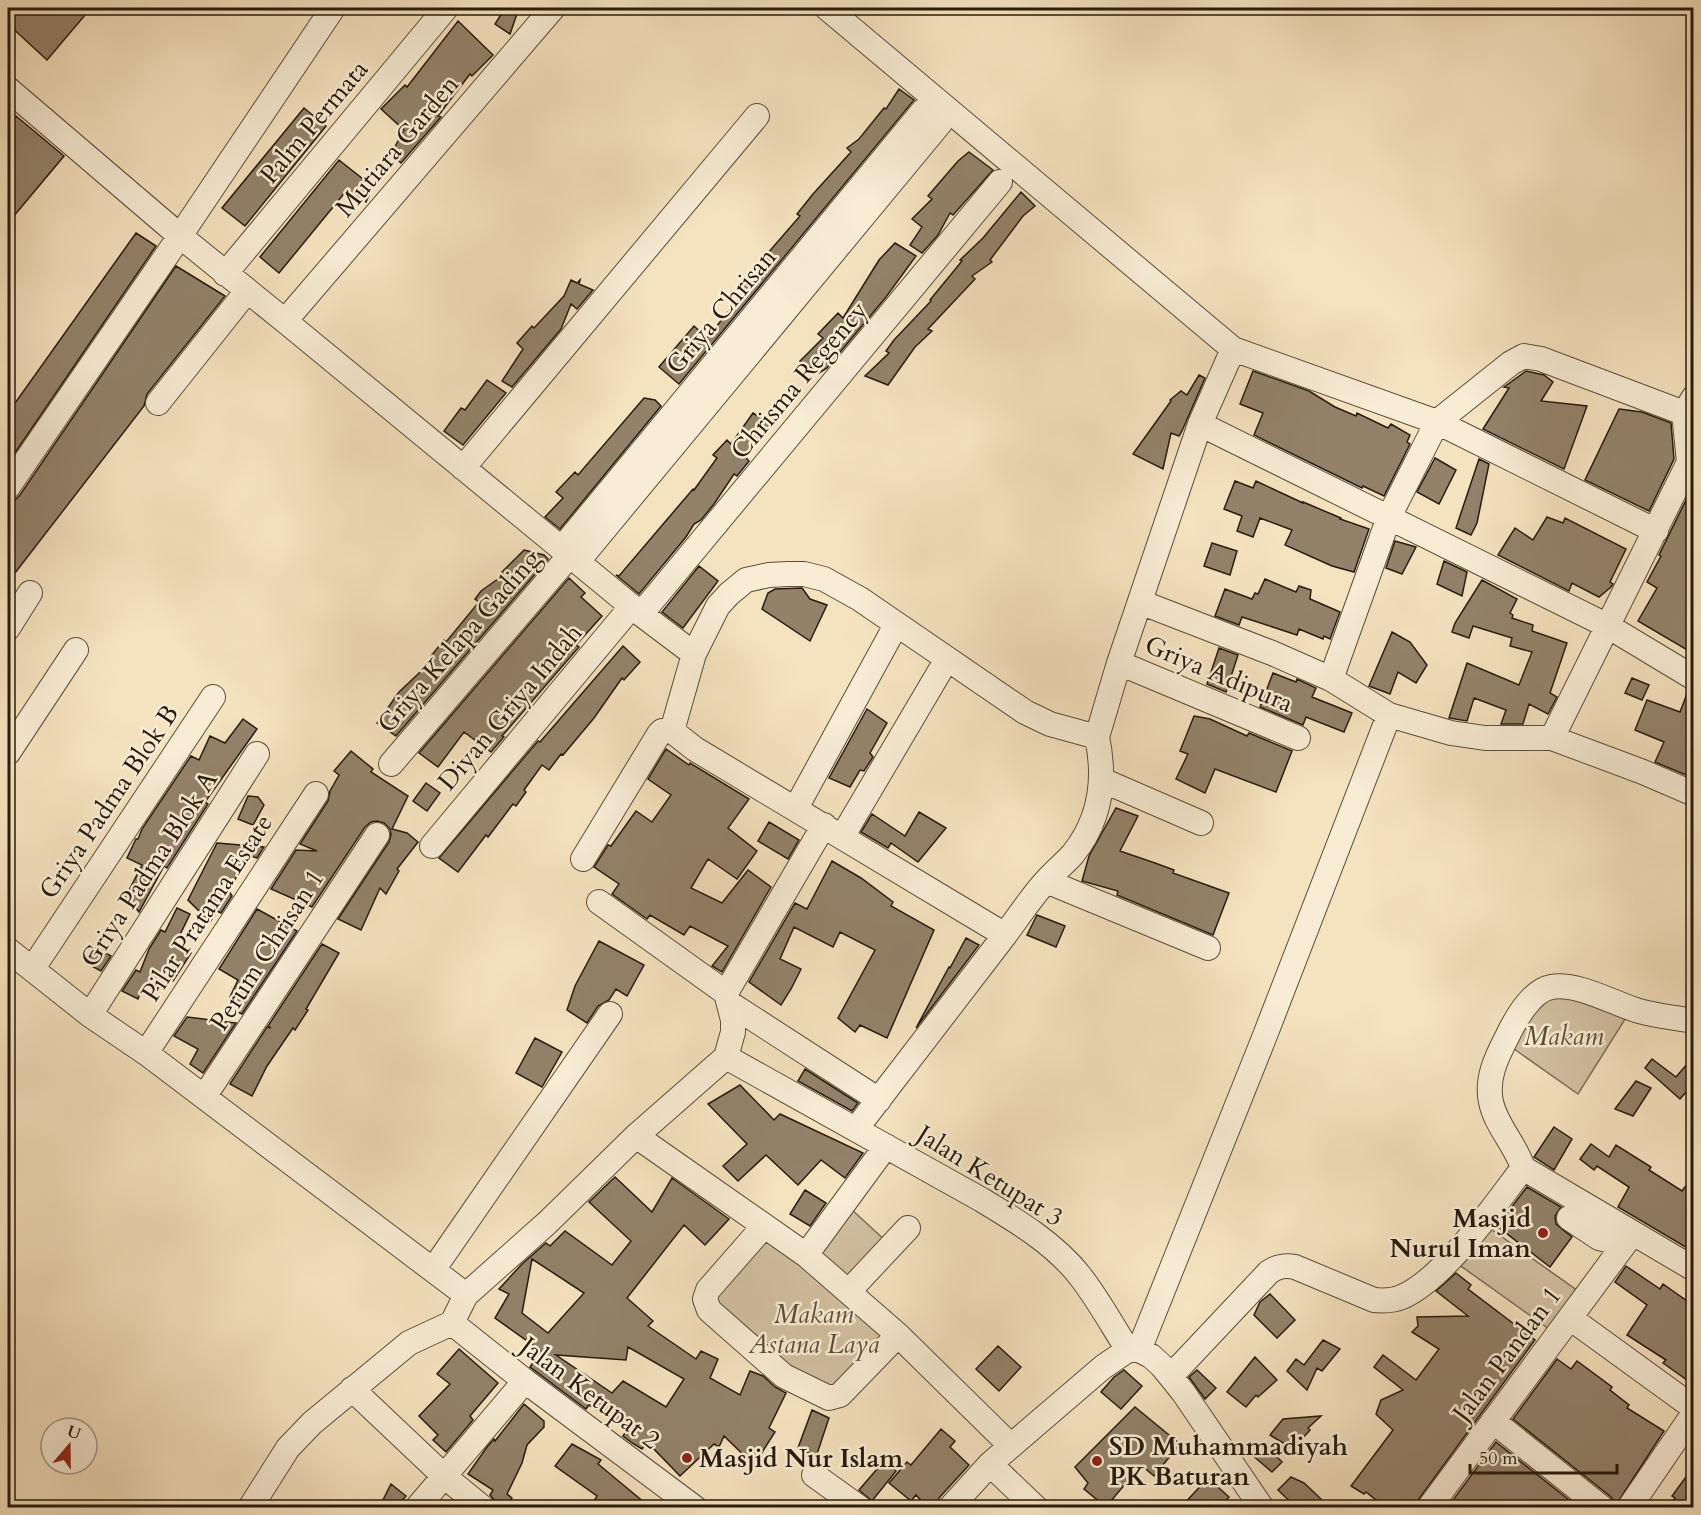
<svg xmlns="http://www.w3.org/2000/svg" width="1701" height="1515" font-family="Cardo,serif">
<rect width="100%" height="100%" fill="#f5e2bf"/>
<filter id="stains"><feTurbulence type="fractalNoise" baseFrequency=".00333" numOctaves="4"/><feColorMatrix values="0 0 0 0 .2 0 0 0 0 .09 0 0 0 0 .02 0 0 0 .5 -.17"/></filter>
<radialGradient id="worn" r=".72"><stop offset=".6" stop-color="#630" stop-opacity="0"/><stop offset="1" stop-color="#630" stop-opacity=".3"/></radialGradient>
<path fill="#d2c0a1" stroke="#7d6e57" stroke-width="1.5" d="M1558,995L1627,1016L1578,1094L1507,1044L1530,1008Z
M851,1209L888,1243L846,1277L828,1265L821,1251Z
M1488,1227L1578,1291L1549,1329L1451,1259Z
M764,1237L887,1329L839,1390L790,1371L711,1299Z"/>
<path fill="#93826a" stroke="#281b0d" stroke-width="1.5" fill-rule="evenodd" d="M8,8H91L47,60L8,24Z
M505,8H519L510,34L495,24Z
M458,21L493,55L472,76L470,74L438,116L441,117L401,163L391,154L404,130L381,109L405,85L407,87Z
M899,89L914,100L679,384L659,367L694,326L707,338L741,296L735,291L800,216L797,214L813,194L851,152L847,148L859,139L884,108L886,109Z
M304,108L326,126L245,226L222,208Z
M16,116L64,156L8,223V127Z
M969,152L993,170L953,215L950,213L938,235L922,253L910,245L922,227L912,219L932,199L928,196L958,161Z
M339,160L373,187L366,202L347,190L279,273L260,257Z
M1021,192L1035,206L1023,216L990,260L992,262L972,276L975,279L928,329L932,331L915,347L888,385L865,376L889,353L886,351L894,340L931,301L930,300L962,261L960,260L983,238Z
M136,233L156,246L8,463V413Z
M895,243L916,256L886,297L827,368L819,373L800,361L823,338L818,334L838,313L843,318L879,260Z
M176,266L225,296L147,394L144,406L8,582V501L15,500L20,495Z
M571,280L577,283L580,280L579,284L593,290L577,309L571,304L561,329L512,387L502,381L523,349L517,343L532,326L534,328L564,296Z
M1253,371L1309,391L1335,407L1356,416L1357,413L1388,428L1391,424L1410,435L1407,442L1410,444L1384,496L1363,486L1362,488L1254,435L1263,413L1240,404Z
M1526,371L1544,375L1553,382L1541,401L1587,406L1564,469L1483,429L1509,388L1504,387Z
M1199,375L1205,378L1182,431L1179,436L1171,433L1163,469L1133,454L1171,401L1170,400L1181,391L1187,395Z
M487,380L506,393L463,445L444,431L461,408L465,410Z
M644,398L655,400L661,406L560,529L545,517L563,498L556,492L575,472L578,475Z
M1619,409L1642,412L1671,423L1674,459L1649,511L1585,480Z
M753,413L770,424L746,458L749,461L737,476L734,474L714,504L701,520L694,524L686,537L639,594L616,575L619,576L693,489L694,490L717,458L713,455L727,440L731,444Z
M1435,458L1456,470L1439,504L1417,492Z
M1479,459L1489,464L1477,523L1471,535L1456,528Z
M1235,481L1253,488L1256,481L1303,503V502L1341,518L1340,519L1369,529L1354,572L1332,566L1285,545L1292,530L1260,518L1253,537L1237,531L1242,516L1224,509Z
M1688,496L1694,499V654L1638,621L1657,588L1647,582L1661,556L1659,555Z
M1547,517L1563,523L1565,518L1626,549L1610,582L1613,584L1611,587L1599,597L1572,583L1569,591L1498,555L1515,528L1533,540Z
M1395,541L1416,547L1402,574L1386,568Z
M1212,543L1237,551L1230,575L1204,566Z
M524,550L544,555L548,559L396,736L377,723L399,692L434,659L431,656L444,640L446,642L479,602L475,599L481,591L502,576L500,574Z
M1444,561L1467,572L1462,596L1437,584Z
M699,566L718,581L683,628L662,612Z
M569,578L585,593L581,597L602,616L576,645L579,647L502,736L504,737L491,752L464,732L438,767L419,753Z
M1265,579L1296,592L1299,586L1311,590L1310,599L1340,612L1330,639L1324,636L1323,639L1299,629L1297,635L1242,617L1239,625L1215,616L1225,589L1252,599L1255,593L1258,594Z
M1482,580L1517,599L1510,613L1513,615L1512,618L1533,625L1532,631L1567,643L1550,693L1557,697L1548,714L1529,704L1523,724H1501L1506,710L1474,698L1467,721L1449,718L1467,663L1519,685L1532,652L1510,646L1512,638L1473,626L1469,638L1452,632L1455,623Z
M802,588L810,599L827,605L810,641L762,609L768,593L775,589Z
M1392,632L1410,642L1427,665L1416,683L1398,672L1390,694L1369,686Z
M623,646L640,662L624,680L622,678L594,718L563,755L561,754L549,770L542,765L524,790L526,792L516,806L513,804L488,837L486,835L458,872L439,858L538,741L540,742Z
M1219,648L1238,655L1226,692L1207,684Z
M1273,673L1296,682L1297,679L1316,688L1312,697L1352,713L1344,732L1306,717L1303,725L1260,707Z
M1632,678L1649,685L1642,700L1625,693Z
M1688,691L1694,692V772L1691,777L1655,762L1664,742L1635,730L1647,700L1680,712Z
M867,709L887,723L870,753L873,757L864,771L860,770L850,787L829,778Z
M1194,716L1210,719L1247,736L1249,733L1292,751L1276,792L1215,769L1205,793L1176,779L1188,754L1180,751Z
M243,719L257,729L205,802L208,804L167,868L164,866L139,912L133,904L124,900L142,865L127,858L136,839H138L142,829L191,756L199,760L210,736L225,743Z
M666,749L689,765L690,763L749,799L728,828L757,851L737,879L708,859L691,888L722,903L748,870L771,887L722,972L712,966L728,946L690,926L684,935L650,915L647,919L612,894L619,884L594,867L608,845L611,846L636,811L652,822L671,795L648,779Z
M351,751L373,769L371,772L408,796L392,829L407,833L418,842L397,869L399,871L386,894L380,888L361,930L338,919L389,842L391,835L390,829L384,823L377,821L371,822L365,827L312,907L271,889L296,850L317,851L300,844L328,801L330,791L339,775L334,771Z
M426,783L440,793L427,811L413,801Z
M248,796L258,797L264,805L253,825L238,819Z
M1116,808L1138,816L1120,851L1155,863L1174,870L1173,873L1229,893L1213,935L1117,895L1118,891L1082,881L1089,856Z
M919,812L946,828L918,862L891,843L888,848L861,832L872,814L905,836Z
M769,822L799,840L788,859L758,841Z
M217,843L264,847L257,858L248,855L229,891L232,896L221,913L217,911L210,922L188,900Z
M832,861L861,878L893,902L891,906L934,930L887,1038L860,1025L855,1032L838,1018L875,950L840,932L833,947L794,927L780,959L801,969L791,989L781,1005L749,982L795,903L807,909Z
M177,908L190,914L175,945L191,953L173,981L165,977L157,990L145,985L144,991H141L138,999L122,991L136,970L140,972L149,949L161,930L165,932Z
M257,909L297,931L242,1014L227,1007L232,998L230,997L238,980L219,969Z
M1037,915L1065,926L1056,947L1027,935Z
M966,938L979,945L916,1028L949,967L950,968Z
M599,941L644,965L627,996L616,989L609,1000L598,1006L587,1023L567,1010L575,986Z
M322,944L339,953L306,1009L308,1010L295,1030L293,1028L267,1066L252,1096L230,1084L267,1027L271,1028L268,1026Z
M95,947L111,956L101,971L86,963Z
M187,1017L236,1023L203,1073L190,1064L198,1049L174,1036Z
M535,1038L562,1052L542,1087L516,1073Z
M1694,1056V1083L1680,1099L1645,1068L1652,1059L1676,1077Z
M805,1069L858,1103L852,1111L798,1081Z
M1636,1081L1651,1088L1633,1116L1615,1109Z
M740,1085L774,1120L780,1114L863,1153L845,1178L821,1160L798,1185L766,1155L738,1181L723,1166L747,1144L708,1104Z
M1554,1127L1572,1139L1554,1170L1534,1157Z
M1591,1144L1609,1157L1616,1145L1651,1167L1649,1170L1682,1191L1694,1175V1252L1618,1207L1629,1187L1597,1166L1594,1170L1580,1159Z
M615,1177L652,1212L672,1178L729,1219L705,1245L684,1225L627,1298L653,1321L648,1326L696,1359L701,1351L718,1359L710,1378L740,1395L750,1371L763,1376L775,1387L786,1393L769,1428L775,1432L754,1465L724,1436L719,1447L714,1444L680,1476L647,1442L642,1449L632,1443L623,1436L628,1428L589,1405L586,1409L530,1367L541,1351L495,1318L509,1294L499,1289L522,1264L546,1243L550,1246L565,1231L612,1265L631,1241L589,1202ZM532,1259L584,1293L548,1333L522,1313ZM628,1347L684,1379L666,1407L623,1381L612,1393L556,1355L626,1360Z
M1527,1187L1561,1207L1555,1216L1556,1224L1572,1237L1550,1267L1497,1226Z
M805,1190L826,1203L810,1226L790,1214Z
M1626,1266L1660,1289L1663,1284L1694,1306V1385L1663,1363L1666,1360L1627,1335L1647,1305L1615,1282Z
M1456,1273L1471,1285L1468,1289L1535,1340L1418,1500L1415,1508H1386L1366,1492L1364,1494L1351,1486L1393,1430L1376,1414L1381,1400L1403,1390L1374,1367L1383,1355L1416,1380L1439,1349L1412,1332L1418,1326L1417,1317L1468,1316L1436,1291Z
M1270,1294L1295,1320L1277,1338L1254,1315L1260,1302Z
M1323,1340L1340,1349L1322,1371L1317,1368L1307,1390L1287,1371L1296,1359L1304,1365Z
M998,1346L1021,1367L999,1391L976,1369Z
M459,1349L498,1383L470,1416L473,1420L446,1452L433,1440L438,1435L419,1416L450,1384L437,1374Z
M1255,1357L1277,1380L1258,1397L1256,1395L1246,1407L1227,1392Z
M1557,1359L1571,1369L1577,1361L1612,1387L1610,1390L1629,1405L1627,1408L1664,1431L1616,1505L1611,1497L1513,1419Z
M1124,1370L1142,1386L1121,1409L1101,1392L1114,1377Z
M1197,1370L1216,1388L1205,1399L1189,1377Z
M524,1404L544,1421V1427L527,1445L522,1463L507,1494L512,1498L504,1508H497L496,1502L490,1495L493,1490L468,1474L487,1447L494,1439L495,1441Z
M1135,1407L1180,1444L1154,1476L1141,1465L1106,1507L1084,1489L1088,1483L1075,1467Z
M812,1410L829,1418L816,1457L798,1448Z
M1321,1416L1308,1428L1310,1430L1293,1449L1270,1435L1283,1419Z
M941,1429L955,1441L950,1447L969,1465L939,1498L936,1508H928L916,1495L911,1501L889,1483L907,1462L911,1465Z
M1496,1442L1578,1507V1508H1455L1450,1504Z
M1263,1443L1282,1462L1272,1472L1252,1455Z
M572,1444L601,1460L598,1464L651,1508H590L597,1496L555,1466Z
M884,1461L896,1471L872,1501L859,1490Z
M1694,1466V1508H1669L1675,1498L1672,1496Z
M1291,1477L1304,1483L1321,1499L1313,1508H1297L1278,1490Z
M1208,1478L1229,1497L1219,1508H1180Z
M391,1484L406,1496L395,1508H379Z"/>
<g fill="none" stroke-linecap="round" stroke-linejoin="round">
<defs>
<path id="minor" d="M827,8L1233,349
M8,89L180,236L285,321L641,614L694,654
M225,274L446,8
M285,321L553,8
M158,403L247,291
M1684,413L1689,462L1694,465
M1200,424L1606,625L1694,678
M463,468L757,116
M8,487L180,236L333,8
M563,547L923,111
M578,561L941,122
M1140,602L1272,653L1331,679L1389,715L1451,733L1485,738H1552L1643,772L1694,794
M641,614L1000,182
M8,628L30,593
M1119,663L1298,738
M1331,679L1389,517L1437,422L1656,531
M1552,738L1689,462
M8,753L76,650
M391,764L571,554
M1102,780L1201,823
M796,808L896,625
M842,837L947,659
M432,846L632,606
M583,859L659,734L662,731H672
M1046,881L1208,948
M1005,935C1019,916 1032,896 1047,880C1055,871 1065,863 1073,854C1101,819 1106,779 1097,737
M8,950L90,1015L146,1053L466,1295
M33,968L213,697
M726,993L824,825
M729,1003L879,1100
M90,1015L257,754
M1694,1021C1676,1018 1657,1016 1639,1011C1615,1004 1577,982 1551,987C1531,991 1515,1020 1507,1037C1496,1058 1486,1079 1491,1102C1496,1126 1516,1145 1523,1168L1694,1269
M146,1053L316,794
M726,1057L982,1200C1017,1221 1055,1244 1080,1276C1098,1299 1112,1325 1128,1350H1139L1151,1356L1162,1366L1183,1392L1262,1508
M204,1097L377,835
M856,1129L1005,935L695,749L672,731L694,654L718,606L729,594L746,580L769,575L788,574H804L824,579L860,599L1025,712L1050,724L1097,737L1119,663L1200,424L1233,349L1437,422L1511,363L1524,356L1541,359L1684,413L1694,397
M636,1136L806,1255L898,1335L1011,1446
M1569,1218L1599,1238L1624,1244
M764,1226L708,1290L705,1299L709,1310L784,1376L829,1398L840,1395L898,1335
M806,1255L886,1146
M433,1270L610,1014
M849,1291L908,1228
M1570,1318L1694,1408
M452,1323L525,1381L695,1508
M1139,1350L1264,1038L1389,715
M1171,1376L1269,1272C1278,1266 1285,1265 1295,1267L1374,1300C1384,1301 1392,1301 1402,1297C1445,1278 1494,1206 1523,1168
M352,1389L444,1476L483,1508
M1493,1421L1602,1508
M990,1464L1036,1508
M814,1475L860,1508
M250,1508L288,1448L312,1423L409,1343L452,1323L466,1295L547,1223L636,1136L726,1057L733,1032V1020L726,993L599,902
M417,1508L525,1381
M950,1508L990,1464L1103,1367L1128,1350
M1429,1508L1632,1234
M1629,1508L1694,1413"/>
</defs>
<use href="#minor" stroke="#5b4d3a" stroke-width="26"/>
<use href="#minor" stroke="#f8ecd5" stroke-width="24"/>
</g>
<g fill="#8f2418" stroke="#f8ecd5" stroke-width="2">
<circle cx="1543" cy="1233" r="6"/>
<circle cx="687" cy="1458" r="6"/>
<circle cx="1097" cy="1461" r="6"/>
</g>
<g text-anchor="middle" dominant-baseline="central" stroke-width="5" stroke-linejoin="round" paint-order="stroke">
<g font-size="26" fill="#281b0d" stroke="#f8ecd5">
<text transform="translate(314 122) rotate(-50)">Palm Permata</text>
<text transform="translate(397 146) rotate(-50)">Mutiara Garden</text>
<text transform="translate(721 311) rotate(-50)">Griya Chrisan</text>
<text transform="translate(799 380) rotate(-50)">Chrisma Regency</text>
<text transform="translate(459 641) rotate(-49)">Griya Kelapa Gading</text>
<text transform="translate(1219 674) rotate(23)">Griya Adipura</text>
<text transform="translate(510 707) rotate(-50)">Diyan Griya Indah</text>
<text transform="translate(109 802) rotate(-56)">Griya Padma Blok B</text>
<text transform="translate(149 869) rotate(-57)">Griya Padma Blok A</text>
<text transform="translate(207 908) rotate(-57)">Pilar Pratama Estate</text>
<text transform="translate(267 950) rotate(-57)">Perum Chrisan 1</text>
<text transform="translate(990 1176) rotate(32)">Jalan Ketupat 3</text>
<text transform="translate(1507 1354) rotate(-53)">Jalan Pandan 1</text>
<text transform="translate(590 1393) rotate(37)">Jalan Ketupat 2</text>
</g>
<g font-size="26" font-style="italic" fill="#5b4d39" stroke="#f8ecd5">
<text x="1564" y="1036">Makam</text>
<text x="814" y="1314">Makam<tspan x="814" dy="30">Astana Laya</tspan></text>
</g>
<g font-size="26" font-weight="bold" fill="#281b0d" stroke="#f8ecd5" text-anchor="start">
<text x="1531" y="1218" text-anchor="end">Masjid<tspan x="1531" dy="30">Nurul Iman</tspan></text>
<text x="1109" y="1446">SD Muhammadiyah<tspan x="1109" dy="30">PK Baturan</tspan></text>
<text x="699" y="1458">Masjid Nur Islam</text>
</g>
</g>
<rect width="1701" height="1515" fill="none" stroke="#f5e2bf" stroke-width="30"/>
<rect x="9" y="9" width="1683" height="1497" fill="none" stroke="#281b0d" stroke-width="3"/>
<rect x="15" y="15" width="1671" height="1485" fill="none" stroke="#281b0d" stroke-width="1.5"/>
<g transform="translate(69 1446) rotate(20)"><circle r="28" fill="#f8ecd5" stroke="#a59885" stroke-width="1.5"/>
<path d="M0-4.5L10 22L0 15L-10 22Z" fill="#8f2418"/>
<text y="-9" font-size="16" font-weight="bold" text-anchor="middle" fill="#281b0d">U</text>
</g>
<path d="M1470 1464v9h147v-9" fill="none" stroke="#281b0d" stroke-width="3"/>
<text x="1479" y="1464" font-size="18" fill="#281b0d" stroke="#f8ecd5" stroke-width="4.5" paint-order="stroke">50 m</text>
<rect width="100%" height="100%" filter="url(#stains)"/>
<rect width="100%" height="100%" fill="url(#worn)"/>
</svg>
